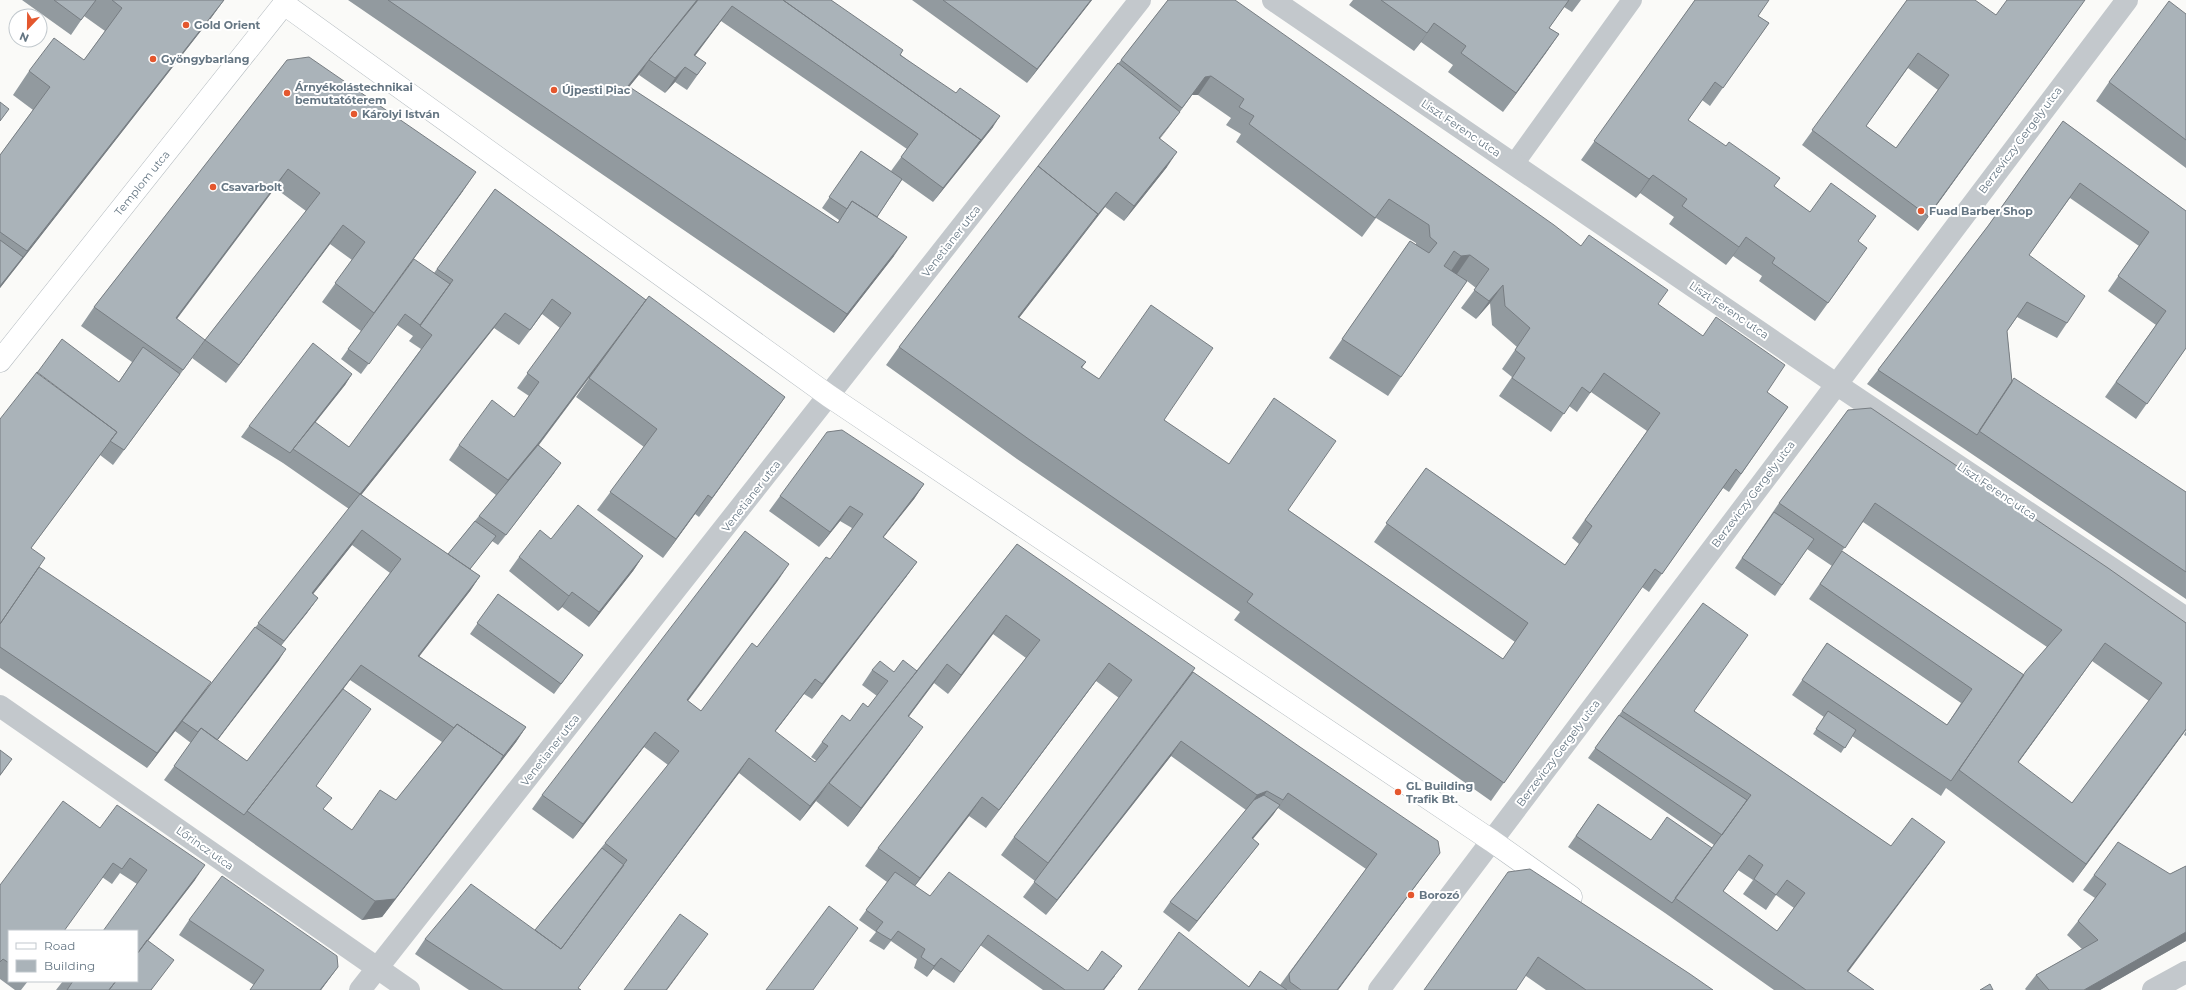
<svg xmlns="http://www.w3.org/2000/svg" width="2186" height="990" font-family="Montserrat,sans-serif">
<rect width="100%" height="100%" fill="#fafaf8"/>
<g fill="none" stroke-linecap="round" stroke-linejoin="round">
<defs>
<path id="secondary" d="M0,361L284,4L829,396L1492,841L1571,897"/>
</defs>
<use href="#secondary" stroke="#b3babf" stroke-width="23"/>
<path stroke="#c3c8cc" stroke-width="20" d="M1514,164L1632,0"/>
<path stroke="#c3c8cc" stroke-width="22" d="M1273,0L1836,384L2186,618
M0,706L409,990
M360,990L1140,0
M1379,990L2127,0
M2153,990L2186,972"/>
<use href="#secondary" stroke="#fff" stroke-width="22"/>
</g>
<path fill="#929a9f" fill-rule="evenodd" d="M22,0H224L211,18L0,288V155L33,110L13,95L29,71L84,60L105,31L84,16L71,35Z
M348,0H831L993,127L933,202L902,180L877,217L894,256L834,333ZM721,21L907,149L891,171L861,151L822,208L839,220L838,223L629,87L642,71L639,75L665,93L675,82L687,90L706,63L695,56Z
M912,0H1092L1027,83Z
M1168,0L1581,246L1658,304L1767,392L1788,407L1729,492L1723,488L1649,592L1642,587L1491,801L1234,620L1240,612L1017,459L886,365L899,347L1121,60ZM1192,95H1198L1231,118L1226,125L1241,134L1236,142L1362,237L1376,218L1416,243V245L1410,241L1329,358L1388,396L1467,281L1476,288L1461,308L1476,319L1490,303L1492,325L1517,347L1502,369L1512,377L1499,396L1551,432L1569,406L1577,412L1591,392L1647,431L1572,538L1579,544L1565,565L1426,468L1374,542L1515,642L1503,659L1288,510L1164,420L1082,368L1086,362L1019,318L1105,207L1124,221L1167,167L1160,138Z
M1353,0H1581L1572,12L1564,7L1549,28L1559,34L1503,112L1448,72L1453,65L1421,42L1414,51L1349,5Z
M1695,0L1758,16L1769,23L1710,106L1702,100L1688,120L1774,186L1810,212L1858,241L1854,267L1815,321L1759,281L1762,276L1733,256L1726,265L1669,224L1674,217L1640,193L1636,198L1581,160Z
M1907,0L1996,15L2077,11L1918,231L1802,145ZM1908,68L1938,90L1896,148L1866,126Z
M2186,14V168L2096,101L2109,82Z
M287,60L463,191L363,329L434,273L495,189L646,300L785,397L699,517L695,514L663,558L597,510L644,447L576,397L595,370L539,445L554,473L498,545L492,541L470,569L480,576L470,591L419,656L526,727L516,742L382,917L362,920L164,780L191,743L175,731L147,768L0,668V419L119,382L132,362L81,326L94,307ZM275,188L306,211L205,340L192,358L226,383L330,244L352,260L322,302L361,331L341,359L361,374L397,325L413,336L409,341L421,349L349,447L315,423L345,385L352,374L249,426L241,437L283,463L349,509L204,692L39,567L31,548L100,455L113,465L192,358L177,319ZM542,314L560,328L517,388L529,396L514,417L459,445L449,460L496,495L448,554L361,495L494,328L519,345ZM352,545L390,573L247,761L217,740L279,660L281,646L307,613L318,598L313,594ZM350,680L442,742L396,800L352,830L323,809L316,786L339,695Z
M2063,121L2186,211V348L2136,419L2105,397L2156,325L2108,291L2139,246L2070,198L2029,255L2067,323L2057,338L2017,317L2007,331L2012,382L2186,492V599L1966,450L1867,384L1878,370L1988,226Z
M1848,410L2186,623V730L2073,883L1946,788L1941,796L1852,736L1841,753L1813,734L1824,717L1792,695L1827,643L1947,725L1961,703L1809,599L1832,566L1807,549L1775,596L1735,568L1779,503ZM1863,522L2047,647L2024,675L1842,551ZM2092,661L2149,701L2072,803L2018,763Z
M924,484L914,499L883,537L917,562L906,577L812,699L804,694L775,732L815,762L817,761L811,757L822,742L868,707L877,696L862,685L872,670L894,672L917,670L1017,544L1193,672L1429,868L1338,990H1138L1249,986L1260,971L1280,985L1366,869L1278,808L1253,839L1259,844L1251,854L1189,932L1163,912L1170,902L1246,810L1171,756L1046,915L1023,897L1035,881L1001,855L1014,837L1119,698L1096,681L986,828L969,816L915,886L930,896L1088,971L1115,976L1104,990H1043L980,945L954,983L933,969L927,977L914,968L917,959L891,941L884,950L869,941L876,932L859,920L887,882L865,866L878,848L1026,658L993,634L948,694L934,683L909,716L910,745L848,827L816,801L819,797L800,821L739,773L578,988L581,990H469L415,954L425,939L535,930L668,765L644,747L573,839L532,809L542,795L779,579L688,701L701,711L757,647L830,559L852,528L840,521L819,547L769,511L780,496Z
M551,539L643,556L633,571L589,627L562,607L558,611L509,571L519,557Z
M498,594L583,655L554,694L470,634Z
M1622,711H1694L1891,846L1935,856L1848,972L1874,990H1774L1665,913L1568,847L1598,804L1651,840L1712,848L1714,845L1588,758ZM1738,870L1753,880L1743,894L1766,910L1776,895L1794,908L1777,931L1723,892Z
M2186,731V736L2184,735Z
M100,828L195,880L148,941L166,970L151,990H56L63,981H137V884L120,873L112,884L102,877L9,931V981H28L21,990H15L0,979V885Z
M2186,866V941L2100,990H2026L2025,989L2036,975L2082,949L2067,935L2078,921L2095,898L2083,890L2094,875L2170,874Z
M1508,872L1713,990H1546L1526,976Z
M189,920L338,967L321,990H250L254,985L179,935Z"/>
<path fill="#777d82" d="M224,0L211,18L0,288V286Z
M697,0H699L649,60L642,71L615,104L628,86Z
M1091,0H1092L1027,83L1037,69Z
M2085,0L2077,11L1918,231L1928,216Z
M732,6L721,21L684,70L694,55Z
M1434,23L1421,42L1414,51L1427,33Z
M1559,34L1546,53L1503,112L1516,93Z
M685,67L675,82L665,93L675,78Z
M1211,76L1198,95H1192L1169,127L1149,153L1205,77Z
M1000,116L993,127L933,202L943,188Z
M1177,152L1167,167L1124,221L1134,206Z
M288,169L275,188L163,337L176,318Z
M476,172L463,191L361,331L374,313Z
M1653,175L1640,193L1636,198L1649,179Z
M1116,192L1105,207L1005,336L1018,317Z
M343,225L330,244L226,383L239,365Z
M907,237L894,256L834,333L847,314Z
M1746,237L1733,256L1726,265L1739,247Z
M1470,255L1457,274L1448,275L1461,256Z
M1503,285L1490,303L1476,319L1489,301Z
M552,299L542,314L519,345L530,330Z
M505,313L494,328L350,509L360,494Z
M636,315L531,455L497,495L508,480Z
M205,340L192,358L113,465L124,450Z
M352,374L345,385L294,449H293Z
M785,397L772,416L699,517L712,498Z
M561,463L554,473L498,545L506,535Z
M924,484L914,499L872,552L883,537Z
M708,495L695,514L663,558L676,539Z
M850,506L840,521L819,547L830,532Z
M362,530L352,545L302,608L312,593Z
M643,556L633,571L589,627L599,612Z
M917,562L906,577L812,699L822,684Z
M789,564L779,579L677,715L687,700Z
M480,576L470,591L408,671L418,656Z
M572,592L562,607L558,611L569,596Z
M318,598L307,613L273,655L284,641Z
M1006,615L993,634L948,694L961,675Z
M2105,643L2092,661L2005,781L2018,762Z
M286,649L279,660L207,754L214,743Z
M1109,663L1096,681L986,828L999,810Z
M947,664L934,683L895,735L908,716Z
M361,665L350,680L248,812L247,811Z
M815,679L804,694L764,746L775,731Z
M211,682L201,697L147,768L157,753Z
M526,727L516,742L382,917L362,920L375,901L504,756Z
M923,727L910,745L848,827L861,808Z
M2186,729V730L2073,883L2086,864Z
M655,732L644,747L573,839L583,824Z
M1181,741L1171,756L1046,915L1057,900Z
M749,758L739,773L576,990Z
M12,759L0,776V775Z
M829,783L819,797L800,821L810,806Z
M1267,791L1257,806L1246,810L1257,795Z
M1288,793L1273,815L1245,848L1252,838L1280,805Z
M982,797L969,816L907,896L920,878Z
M1945,842L1935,856L1837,986L1847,971Z
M1259,844L1251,854L1189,932L1197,921Z
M1440,853L1429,868L1338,990H1337Z
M205,865L195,880L137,955V954Z
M2186,932V941L2100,990H2084Z
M708,934L667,990H666Z
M941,958L933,969L927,977L934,966Z
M1122,966L1104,990H1103Z
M338,967L321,990H320Z"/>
<path fill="#aab3b9" stroke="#777d82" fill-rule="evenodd" d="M54,0H96L81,20Z
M112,0H224L27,251L0,232V155L50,87L29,71L54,38L84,60L122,8Z
M388,0H697L628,86L838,223L852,201L907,237L847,314Z
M698,0H783L981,140L943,188L901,157L918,134L732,6L694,55L706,63L697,75L685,67L675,78L649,60Z
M783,0H831L903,50L900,55L956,93L960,88L1000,116L978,144L981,140Z
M943,0H1091L1037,69Z
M1168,0H1235L1554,225L1581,246L1589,235L1668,290L1658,304L1703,336L1716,317L1785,365L1767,392L1788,407L1741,474L1736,469L1662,574L1655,569L1504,783L1247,602L1253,594L1030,440L899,347L1038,166L1098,214L1018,317L1086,362L1081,367L1099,379L1151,305L1213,348L1164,420L1229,464L1274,398L1336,441L1288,510L1503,659L1528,623L1386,523L1426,468L1565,565L1592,526L1585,520L1660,413L1604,373L1590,393L1582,387L1564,414L1512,378L1525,358L1515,350L1530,328L1505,306L1503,285L1489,301L1474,290L1489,269L1470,255L1461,256L1454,251L1444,266L1467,281L1401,377L1342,339L1410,241L1429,253L1437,243L1430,237L1429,225L1389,199L1375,218L1249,124L1254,116L1239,107L1244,99L1211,76L1205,77L1182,108L1121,60Z
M1381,0H1569L1549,28L1559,34L1516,93L1461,53L1466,46L1434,23L1427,33Z
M1695,0H1769L1758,16L1769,23L1723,88L1715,82L1688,120L1726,146L1729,142L1780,178L1774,186L1810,212L1831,183L1876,216L1858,241L1867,248L1828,303L1772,263L1775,258L1746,237L1739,247L1682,206L1687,199L1653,175L1649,179L1594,141Z
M1907,0H1975L1996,15L2007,0H2085L1928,216L1812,130ZM1918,53L1949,75L1896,148L1866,126Z
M2169,1L2186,14V140L2109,82Z
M309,57L476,172L374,313L335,283L365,242L343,225L239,365L205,340L320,193L288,169L176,318L205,340L183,370L94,307L287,60Z
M1118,63L1180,112L1159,138L1177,152L1134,206L1116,192L1096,217L1098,214L1038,166Z
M0,102L9,109L0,121Z
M2063,121L2186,211V348L2147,404L2116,382L2166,311L2118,276L2149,232L2080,183L2029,255L2085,296L2067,323L2027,302L2007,331L2012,382L1977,435L1878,370L1988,226Z
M861,151L902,179L877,217L852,201L847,209L829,197Z
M495,189L646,300L541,440L508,480L459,445L492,400L514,417L539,382L527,373L571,313L552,299L530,330L505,313L360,494L480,576L418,656L526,727L501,759L504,756L457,724L454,728L361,665L244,815L174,766L201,728L247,761L401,559L362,530L312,593L318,598L284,641L258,623L360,494L293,449L315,422L349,447L432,335L420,326L453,280L437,269Z
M0,240L23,257L0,286Z
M414,259L450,284L420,325L405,314L369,364L348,349Z
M649,296L785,397L712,498L708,495L676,539L610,492L657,429L589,378Z
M62,339L119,382L143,347L180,374L124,450L110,441L117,432L37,373Z
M313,343L352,374L290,453L249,426Z
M37,372L117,432L31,548L45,558L0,624V419Z
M2014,378L2186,492V572L1979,431Z
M1871,408L2108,568L2186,623V729L2086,864L1959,770L2026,671L2062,630L1875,503L1845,548L1779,503L1848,410ZM2105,643L2162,683L2072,803L2018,762Z
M842,430L924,484L883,537L917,562L822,684L815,679L775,731L815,762L828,746L822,742L842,715L850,721L863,703L868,707L888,681L872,670L880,661L894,672L903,660L917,671L810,806L749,758L578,988L581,990H503L425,939L471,884L561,949L627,860L605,843L679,751L655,732L583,824L542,795L745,531L789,564L687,700L701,711L752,643L757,647L826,557L830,559L863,514L850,506L830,532L780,496L827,432Z
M538,445L561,463L506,535L479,516Z
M578,505L643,556L599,612L572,592L569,596L519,557L540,530L551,539Z
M1774,512L1814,539L1782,585L1742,558Z
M475,521L496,536L470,569L448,554Z
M1017,544L1195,668L1048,863L1014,837L1132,680L1109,663L999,810L982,797L920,878L878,848L1040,640L1006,615L961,675L947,664L908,716L923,727L861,808L829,783Z
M1842,551L2024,675L1951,781L1802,680L1827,643L1947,725L1972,689L1820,584Z
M39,567L211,682L157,753L0,647V624Z
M498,594L583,655L561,684L477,623Z
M1703,603L1748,635L1694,711L1891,846L1912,818L1945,842L1847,971L1874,990H1806L1675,898L1751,795L1622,711ZM1749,855L1763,865L1754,879L1776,895L1787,880L1805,893L1777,931L1723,891Z
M255,627L286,649L217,740L201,728L198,732L182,721Z
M1193,672L1300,747L1438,841L1440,853L1337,990H1301L1290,982L1289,974L1377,854L1288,793L1283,800L1267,791L1257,795L1181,741L1057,900L1034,882Z
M343,689L371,709L316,786L332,798L323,809L352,830L380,790L396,800L457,724L504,756L395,899L375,901L247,811Z
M1828,711L1856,730L1845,748L1816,729Z
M1619,715L1747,800L1722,835L1595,748Z
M0,750L12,759L0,775Z
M1264,795L1280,805L1252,838L1259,844L1197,921L1170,902L1254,800Z
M63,801L100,828L117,805L205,865L137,954V931H103L147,870L130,858L122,869L113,863L64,931H9V963L3,959L0,962V885Z
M1598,804L1651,840L1667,817L1712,848L1672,903L1576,836Z
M2118,842L2170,874L2186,866V932L2084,990H2049L2036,975L2098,940L2078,921L2106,884L2094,875Z
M602,848L624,865L561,949L535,930Z
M1530,869L1690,974L1713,990H1586L1538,957L1516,990H1424L1508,872Z
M895,872L930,896L949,872L1088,971L1102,951L1122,966L1103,990H1065L988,935L961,972L941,958L934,966L921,957L925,949L898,931L891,940L876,931L883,922L866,910Z
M222,876L337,956L338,967L320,990H250L264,970L189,920Z
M829,906L858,928L813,990H766Z
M680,914L708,934L666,990H624Z
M1179,932L1249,987L1260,971L1287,990H1138Z
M147,940L174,960L151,990H109L116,981H137V954Z
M73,981H116L109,990H67Z
M1990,984L1993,990H1980Z"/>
<g fill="#e4572e" stroke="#fff" stroke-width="1.5">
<circle cx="186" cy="25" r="4"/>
<circle cx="153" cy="59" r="4"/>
<circle cx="554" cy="90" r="4"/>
<circle cx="287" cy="93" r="4"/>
<circle cx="354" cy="114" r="4"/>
<circle cx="213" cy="187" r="4"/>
<circle cx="1921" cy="211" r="4"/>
<circle cx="1398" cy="792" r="4"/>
<circle cx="1411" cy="895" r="4"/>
</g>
<g text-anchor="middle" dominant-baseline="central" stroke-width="4" stroke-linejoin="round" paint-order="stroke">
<g font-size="11" font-weight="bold" fill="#657683" stroke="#fff" text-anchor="start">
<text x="194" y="25">Gold Orient</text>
<text x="161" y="59">Gyöngybarlang</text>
<text x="295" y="87">Árnyékolástechnikai<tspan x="295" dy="13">bemutatóterem</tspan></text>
<text x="562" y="90">Újpesti Piac</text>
<text x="362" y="114">Károlyi István</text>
<text x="221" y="187">Csavarbolt</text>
<text x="1929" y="211">Fuad Barber Shop</text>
<text x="1406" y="786">GL Building<tspan x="1406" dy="13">Trafik Bt.</tspan></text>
<text x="1419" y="895">Borozó</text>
</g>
<g font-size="11" fill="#657683" stroke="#fff">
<text transform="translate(1461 128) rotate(34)">Liszt Ferenc utca</text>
<text transform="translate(2020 140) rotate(-53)">Berzeviczy Gergely utca</text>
<text transform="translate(142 183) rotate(-51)">Templom utca</text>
<text transform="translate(951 241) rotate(-52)">Venetianer utca</text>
<text transform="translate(1729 310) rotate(34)">Liszt Ferenc utca</text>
<text transform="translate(1997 491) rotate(34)">Liszt Ferenc utca</text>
<text transform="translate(1753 494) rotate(-53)">Berzeviczy Gergely utca</text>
<text transform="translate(751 496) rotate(-52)">Venetianer utca</text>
<text transform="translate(550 750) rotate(-52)">Venetianer utca</text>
<text transform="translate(1558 753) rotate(-53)">Berzeviczy Gergely utca</text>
<text transform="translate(205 848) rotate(35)">Lőrincz utca</text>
</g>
</g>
<rect x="8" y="930" width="130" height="52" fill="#ffffff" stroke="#c1c8cd"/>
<rect x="16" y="943" width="20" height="6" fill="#ffffff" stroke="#c1c8cd"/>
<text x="44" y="950" font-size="12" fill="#657683">Road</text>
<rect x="16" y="960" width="20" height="12" fill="#aab3b9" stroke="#c1c8cd"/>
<text x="44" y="970" font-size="12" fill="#657683">Building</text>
<g transform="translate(28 28) rotate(202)"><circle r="19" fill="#ffffff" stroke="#c1c8cd"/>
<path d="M0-3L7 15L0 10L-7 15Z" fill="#e4572e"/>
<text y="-6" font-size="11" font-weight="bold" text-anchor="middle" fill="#657683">N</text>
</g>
</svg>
